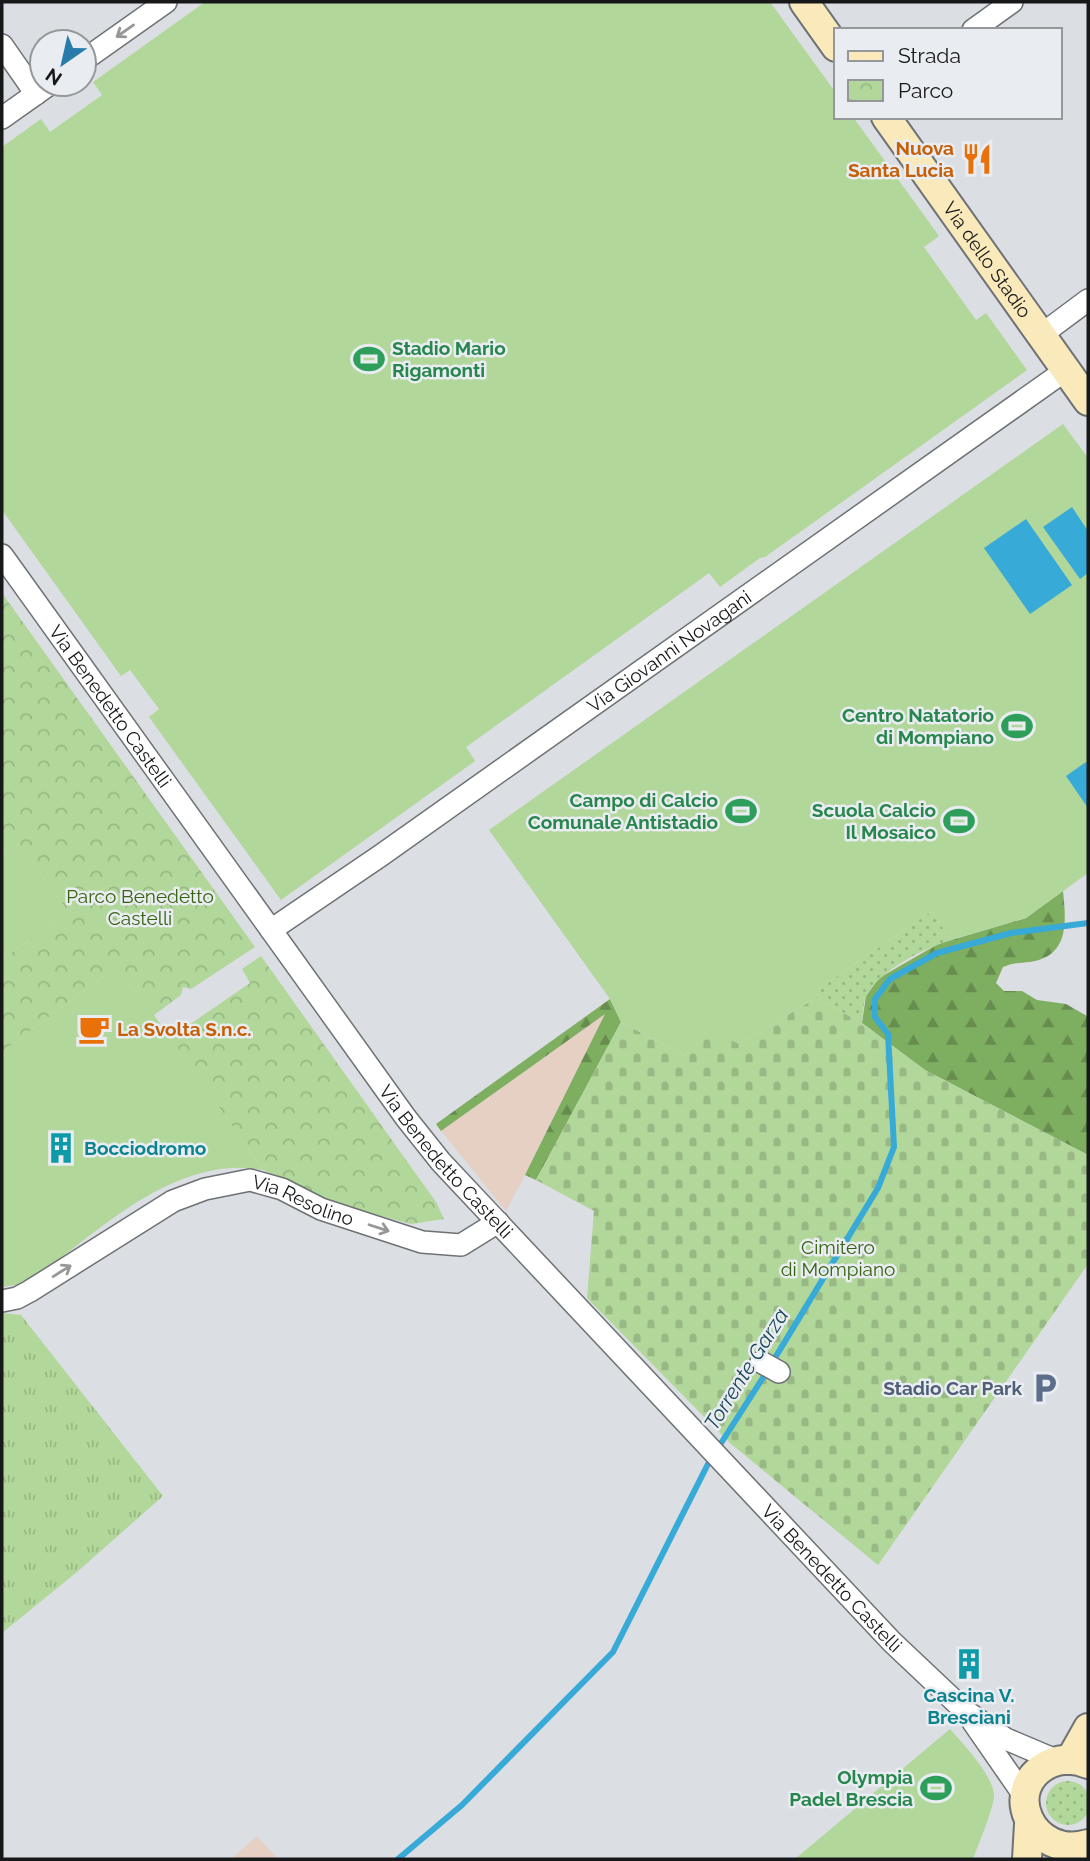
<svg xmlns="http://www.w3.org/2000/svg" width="1090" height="1861" font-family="Raleway,sans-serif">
<defs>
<pattern id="grass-tufts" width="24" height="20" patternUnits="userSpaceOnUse" patternTransform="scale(1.75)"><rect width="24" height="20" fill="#b1d79a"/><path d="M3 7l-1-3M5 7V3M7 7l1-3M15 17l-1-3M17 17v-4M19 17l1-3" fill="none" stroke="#98b884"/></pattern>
<pattern id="forest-firs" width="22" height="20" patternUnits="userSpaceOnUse" patternTransform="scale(1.75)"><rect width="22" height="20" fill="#7eae60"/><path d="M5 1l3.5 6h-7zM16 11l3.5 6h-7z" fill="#668d4e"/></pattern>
<pattern id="cemetery-stones" width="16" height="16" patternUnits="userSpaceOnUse" patternTransform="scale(1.75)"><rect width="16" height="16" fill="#b1d79a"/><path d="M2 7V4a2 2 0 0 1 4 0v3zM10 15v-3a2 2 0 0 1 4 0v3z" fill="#98b884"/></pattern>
<pattern id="park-crowns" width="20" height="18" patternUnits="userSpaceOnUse" patternTransform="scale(1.75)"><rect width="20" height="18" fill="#b1d79a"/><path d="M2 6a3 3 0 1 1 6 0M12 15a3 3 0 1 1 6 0" fill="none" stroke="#98b884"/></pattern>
<pattern id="garden-dots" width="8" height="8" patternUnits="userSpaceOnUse" patternTransform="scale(1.75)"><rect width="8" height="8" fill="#b1d79a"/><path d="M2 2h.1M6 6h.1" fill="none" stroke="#98b884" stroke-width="1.8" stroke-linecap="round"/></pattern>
</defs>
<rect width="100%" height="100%" fill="#dbdee2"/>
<path fill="#e5d0c3" d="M606,1013L525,1175L506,1211L441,1131Z
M257,1836L278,1859H231Z"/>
<path fill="url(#grass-tufts)" d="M2,1313L21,1315L163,1496L77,1572L2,1633Z"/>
<path fill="url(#forest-firs)" d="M1063,891C1066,921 1070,956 1030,962C1019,963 1013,963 1003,967L996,983L1004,991H1022L1037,1000L1066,1004L1087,1016L1088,1155L925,1070L862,1023L866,996L879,978L938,944L1026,918Z
M610,999L621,1022L536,1180L525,1175L605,1014L441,1131L436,1124Z"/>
<path fill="url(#cemetery-stones)" d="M816,998L862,1023L925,1070L1088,1155V1264L878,1565L730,1443L587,1298L594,1211L536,1180L621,1022L685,1056L699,1030L715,1028L739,1044Z"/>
<path fill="url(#park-crowns)" d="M2,593L255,947L191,989L183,987L181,995L154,1015L128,982L105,975L2,1052V959L69,913L19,844L2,857Z
M261,956L436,1202L444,1219L411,1224L326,1201L263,1170L170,1038L250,983L242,969Z"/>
<path fill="url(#garden-dots)" d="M932,911L951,940C925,948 880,970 867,995C863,1003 863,1014 862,1023L816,998L820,988Z
M1046 1803a22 22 0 1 1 44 0a22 22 0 1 1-44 0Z"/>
<path fill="#b1d79a" d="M205,2H770L836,93V117H853L939,236L924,247L976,320L986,313L1027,370L765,557L760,558L720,587L709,573L466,747L475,761L281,900L149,717L159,709L130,670L121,676L2,510V147L41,119L50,132L102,95L93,82Z
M1063,424L1088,458V873L1026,918L951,940L932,911L820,988L816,998L739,1044L716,1033L715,1028L700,1030L685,1056L621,1022L610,999L489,830Z
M19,844L69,913L2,959V857Z
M114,973L121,975L128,982L154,1015L263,1170C177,1154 101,1229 36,1277L23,1284L2,1287V1052L105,975Z
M950,1729C963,1744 995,1777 994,1797C993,1809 978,1846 973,1859H795Z"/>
<path fill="#38aad7" d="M1072,507L1088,531V573L1080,579L1043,527Z
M1026,519L1072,585L1030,614L984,548Z
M1086,762L1088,765V808L1066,776Z"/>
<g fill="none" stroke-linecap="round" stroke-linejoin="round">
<path stroke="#38aad7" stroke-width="6" d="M398,1859L462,1805L613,1652L709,1462L764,1376L878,1188L894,1147L888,1034L875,1017V999L890,979L937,953L1011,933L1088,923"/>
<defs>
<g id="street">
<path d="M973,30L1012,2"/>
<path d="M2,45L36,94"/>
<path d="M84,60L166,2"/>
<path d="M2,118L50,84"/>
<path d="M1041,335L1088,300"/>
<path id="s1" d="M2,555L406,1118L441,1162L892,1642L963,1709L1006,1739L1058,1761"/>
<path id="s2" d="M271,930L380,856L1066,370"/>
<path id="s3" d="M2,1301L17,1298L30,1291L173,1201L205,1189L250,1180L282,1189L321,1209L422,1242L461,1245L498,1222"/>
<path d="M761,1362L779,1372"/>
<path d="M973,1722L1025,1797"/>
</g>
<g id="secondary">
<path d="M804,2L836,47"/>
<path id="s4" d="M886,117L1088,401"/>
<path d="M1070,1760L1088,1728"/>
<path d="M1088,1764C1076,1759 1064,1758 1051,1763C998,1786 1032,1861 1088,1844"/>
<path d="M1027,1859L1029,1824"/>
</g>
</defs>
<use href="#street" stroke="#6f7275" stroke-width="24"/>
<use href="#secondary" stroke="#6f7275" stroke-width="32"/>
<use href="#street" stroke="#fff" stroke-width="21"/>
<use href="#secondary" stroke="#faeabb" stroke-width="28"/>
</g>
<defs><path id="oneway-shaft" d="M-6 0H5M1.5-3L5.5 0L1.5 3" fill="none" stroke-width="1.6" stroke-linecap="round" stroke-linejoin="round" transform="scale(1.75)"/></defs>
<g stroke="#979798">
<use href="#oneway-shaft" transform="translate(125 31) rotate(145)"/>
<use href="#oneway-shaft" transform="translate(379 1228) rotate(18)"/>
<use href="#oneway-shaft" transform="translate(62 1271) rotate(-32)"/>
</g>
<defs>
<symbol id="restaurant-bare" viewBox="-9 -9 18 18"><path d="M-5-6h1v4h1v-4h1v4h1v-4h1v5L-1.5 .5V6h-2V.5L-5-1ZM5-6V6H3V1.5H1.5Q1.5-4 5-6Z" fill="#e8710a" stroke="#e9ecf0" stroke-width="2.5" paint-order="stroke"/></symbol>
<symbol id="stadium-bare" viewBox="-9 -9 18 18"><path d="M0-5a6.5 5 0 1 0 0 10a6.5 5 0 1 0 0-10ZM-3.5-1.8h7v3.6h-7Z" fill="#2e9e5b" stroke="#e9ecf0" stroke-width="2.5" paint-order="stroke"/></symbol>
<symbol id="cafe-bare" viewBox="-9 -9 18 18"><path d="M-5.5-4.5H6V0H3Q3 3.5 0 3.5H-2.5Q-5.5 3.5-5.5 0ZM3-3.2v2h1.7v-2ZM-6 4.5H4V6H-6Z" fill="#e8710a" stroke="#e9ecf0" stroke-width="2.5" paint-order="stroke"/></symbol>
<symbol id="building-bare" viewBox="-9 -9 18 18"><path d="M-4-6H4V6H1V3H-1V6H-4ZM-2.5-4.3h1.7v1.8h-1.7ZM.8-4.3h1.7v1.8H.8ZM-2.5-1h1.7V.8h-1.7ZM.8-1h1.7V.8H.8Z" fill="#0f9aa8" stroke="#e9ecf0" stroke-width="2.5" paint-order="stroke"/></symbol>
<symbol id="parking-bare" viewBox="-9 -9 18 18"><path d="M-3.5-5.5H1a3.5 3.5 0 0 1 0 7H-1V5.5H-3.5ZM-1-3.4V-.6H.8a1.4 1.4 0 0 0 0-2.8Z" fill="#5c6f8a" stroke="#e9ecf0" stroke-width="2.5" paint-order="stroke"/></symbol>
</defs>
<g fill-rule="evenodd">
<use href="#restaurant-bare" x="955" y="137" width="44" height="44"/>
<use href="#stadium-bare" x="347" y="337" width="44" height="44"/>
<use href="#stadium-bare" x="995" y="704" width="44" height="44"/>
<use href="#stadium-bare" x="719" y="789" width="44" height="44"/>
<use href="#stadium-bare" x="937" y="799" width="44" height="44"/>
<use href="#cafe-bare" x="72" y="1007" width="44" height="44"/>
<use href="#building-bare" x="39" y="1126" width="44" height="44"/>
<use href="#parking-bare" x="1023" y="1366" width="44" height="44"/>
<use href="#building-bare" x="947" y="1642" width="44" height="44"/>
<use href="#stadium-bare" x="914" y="1766" width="44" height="44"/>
</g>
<g text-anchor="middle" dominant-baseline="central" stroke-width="5" stroke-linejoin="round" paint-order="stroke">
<g font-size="19" font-weight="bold" fill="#c56008" stroke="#e9ecf0" text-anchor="end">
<text x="954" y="148">Nuova<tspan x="954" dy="22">Santa Lucia</tspan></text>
<text x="117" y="1029" text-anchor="start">La Svolta S.n.c.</text>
</g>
<g font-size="19" fill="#17181a" stroke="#e9ecf0">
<text stroke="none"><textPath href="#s4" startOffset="175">Via dello Stadio</textPath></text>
<text stroke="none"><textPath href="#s2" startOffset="486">Via Giovanni Novagani</textPath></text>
<text stroke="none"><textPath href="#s1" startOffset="186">Via Benedetto Castelli</textPath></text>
<text stroke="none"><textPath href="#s1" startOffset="752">Via Benedetto Castelli</textPath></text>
<text stroke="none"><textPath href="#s3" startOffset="336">Via Resolino</textPath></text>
<text stroke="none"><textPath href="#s1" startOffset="1320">Via Benedetto Castelli</textPath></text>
</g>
<g font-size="19" font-weight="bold" fill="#27864d" stroke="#e9ecf0" text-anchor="end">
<text x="392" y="348" text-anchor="start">Stadio Mario<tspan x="392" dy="22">Rigamonti</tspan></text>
<text x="994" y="715">Centro Natatorio<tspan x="994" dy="22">di Mompiano</tspan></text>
<text x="718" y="800">Campo di Calcio<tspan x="718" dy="22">Comunale Antistadio</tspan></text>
<text x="936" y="810">Scuola Calcio<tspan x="936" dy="22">Il Mosaico</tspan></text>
<text x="913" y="1777">Olympia<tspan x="913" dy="22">Padel Brescia</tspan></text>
</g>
<g font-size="19" fill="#376311" stroke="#e9ecf0">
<text x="140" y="896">Parco Benedetto<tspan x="140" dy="22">Castelli</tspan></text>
<text x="838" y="1247">Cimitero<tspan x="838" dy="22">di Mompiano</tspan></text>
</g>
<g font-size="19" font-weight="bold" fill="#0d838f" stroke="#e9ecf0" text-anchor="start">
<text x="84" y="1148">Bocciodromo</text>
<text x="969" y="1695" text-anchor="middle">Cascina V.<tspan x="969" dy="22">Bresciani</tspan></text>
</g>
<g font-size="19" font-weight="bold" fill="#4e5e75" stroke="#e9ecf0" text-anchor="end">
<text x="1022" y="1388">Stadio Car Park</text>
</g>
<g font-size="21" font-style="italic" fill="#18465a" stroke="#e9ecf0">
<text transform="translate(746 1369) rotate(-58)">Torrente Garza</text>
</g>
</g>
<rect width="1090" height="1861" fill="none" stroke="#17181a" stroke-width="7"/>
<rect x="834" y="28" width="228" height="91" fill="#e9ecf0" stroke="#95979a" stroke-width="2"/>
<rect x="848" y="51" width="35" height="10" fill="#faeabb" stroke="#95979a" stroke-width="2"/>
<text x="898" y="63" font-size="21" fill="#17181a">Strada</text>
<rect x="848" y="80" width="35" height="21" fill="url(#park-crowns)" stroke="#95979a" stroke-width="2"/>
<text x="898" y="98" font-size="21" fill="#17181a">Parco</text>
<g transform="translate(63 63) rotate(214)"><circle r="33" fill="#e9ecf0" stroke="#95979a" stroke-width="2"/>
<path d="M0-5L12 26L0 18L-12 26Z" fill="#287cac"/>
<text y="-10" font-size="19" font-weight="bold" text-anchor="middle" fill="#17181a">N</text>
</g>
</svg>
